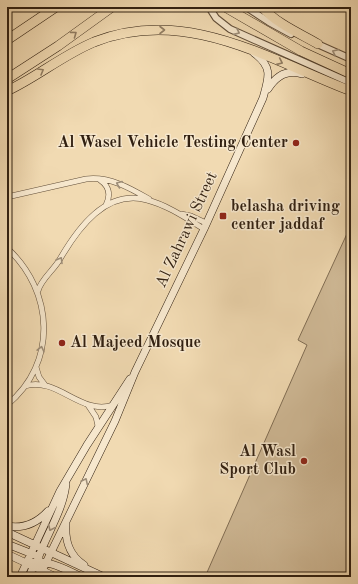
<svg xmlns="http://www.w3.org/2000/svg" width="358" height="584" font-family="'Old Standard TT',serif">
<rect width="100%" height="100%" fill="#f1dab2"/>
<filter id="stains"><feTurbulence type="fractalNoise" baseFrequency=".005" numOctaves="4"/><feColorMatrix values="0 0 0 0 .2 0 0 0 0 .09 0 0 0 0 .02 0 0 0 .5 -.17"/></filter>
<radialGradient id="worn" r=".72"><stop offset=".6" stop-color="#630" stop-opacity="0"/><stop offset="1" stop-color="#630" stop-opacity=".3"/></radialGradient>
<path fill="#d0ba97" stroke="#806d54" d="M351,225V577H205L307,345L298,340Z"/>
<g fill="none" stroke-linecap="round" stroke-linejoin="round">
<defs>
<path id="minor" d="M100,180C109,186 111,195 106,205
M7,197L86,179C109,176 130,188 149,199
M181,214L191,216L206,223
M7,248C54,291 58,363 7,405
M38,291C41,279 54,270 60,259C78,228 106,189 147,200C167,205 186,218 204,229
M36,367L39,377L45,385
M25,386C57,376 81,416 113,405
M88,405L96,417L98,426"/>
<path id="tertiary" d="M209,7L216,18L230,29L351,83
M246,7L269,22L291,34
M315,43L351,59"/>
<path id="secondary" d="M268,89C276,76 287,69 302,74
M66,524C65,541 69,555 84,565
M7,526C23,529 37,523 48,511
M7,532L104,577
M7,544L35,555
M7,554L56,577
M26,563C48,559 62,568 82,577
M42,570L39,561V556C48,532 63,510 66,484
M7,575V577
M20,577L60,491L87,445L130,379
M29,577L35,562
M39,577L115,421L135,372L204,229L263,98C269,77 273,67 254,53"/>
<path id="motorway" d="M225,7L301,51L351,74
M262,7C277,24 299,33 318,44
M7,40L56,7
M7,79L58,46L112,7
M7,91C37,77 63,55 94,42C186,6 268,59 351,91"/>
</defs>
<use href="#minor" stroke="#614e39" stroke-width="6"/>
<use href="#tertiary" stroke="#614e39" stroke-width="8"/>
<use href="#secondary" stroke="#312011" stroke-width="8"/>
<use href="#motorway" stroke="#312011" stroke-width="10"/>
<use href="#minor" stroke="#f6e7cd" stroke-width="5"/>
<use href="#tertiary" stroke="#f6e7cd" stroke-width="6"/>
<use href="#secondary" stroke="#f6e7cd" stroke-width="7"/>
<use href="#motorway" stroke="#f1dab2" stroke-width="9"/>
</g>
<defs><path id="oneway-chevron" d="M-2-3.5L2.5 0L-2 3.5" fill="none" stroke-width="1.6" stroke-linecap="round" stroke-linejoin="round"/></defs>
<g stroke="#917d62">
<use href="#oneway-chevron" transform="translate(162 30)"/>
<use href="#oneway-chevron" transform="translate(74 34) rotate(-36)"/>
<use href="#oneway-chevron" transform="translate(280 62) rotate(24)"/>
<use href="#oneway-chevron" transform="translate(41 71) rotate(-30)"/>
</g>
<g stroke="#9d8d78">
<use href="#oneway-chevron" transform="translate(237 32) rotate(24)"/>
<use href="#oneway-chevron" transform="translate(335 52) rotate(-155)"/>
<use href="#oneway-chevron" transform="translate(119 184) rotate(-158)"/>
<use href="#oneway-chevron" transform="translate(60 260) rotate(-59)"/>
<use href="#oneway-chevron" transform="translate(41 349) rotate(-77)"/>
<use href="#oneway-chevron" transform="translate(85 481) rotate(-64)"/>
<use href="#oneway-chevron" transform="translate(51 528) rotate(114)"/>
</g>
<g fill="#8f2418" stroke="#f6e7cd" stroke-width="1.5">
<circle cx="296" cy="143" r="4"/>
<rect x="219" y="212" width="8" height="8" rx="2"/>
<circle cx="62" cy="343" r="4"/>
<circle cx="304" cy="461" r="4"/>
</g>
<g text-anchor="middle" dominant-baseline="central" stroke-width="3" stroke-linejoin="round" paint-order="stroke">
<g font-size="16" font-weight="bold" fill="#312011" stroke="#f6e7cd" text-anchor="end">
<text x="288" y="143">Al Wasel Vehicle Testing Center</text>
<text x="231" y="207" text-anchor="start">belasha driving<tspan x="231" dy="18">center jaddaf</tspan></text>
<text x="70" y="343" text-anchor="start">Al Majeed Mosque</text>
<text x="296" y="452">Al Wasl<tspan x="296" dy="18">Sport Club</tspan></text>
</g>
<g font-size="16" fill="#312011" stroke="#f6e7cd">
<text transform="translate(187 230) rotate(-65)">Al Zahrawi Street</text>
</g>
</g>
<rect width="358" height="584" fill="none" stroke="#f1dab2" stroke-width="24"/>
<rect x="8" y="8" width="342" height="568" fill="none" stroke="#312011" stroke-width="2"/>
<rect x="12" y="12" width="334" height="560" fill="none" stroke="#312011"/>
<rect width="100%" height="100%" filter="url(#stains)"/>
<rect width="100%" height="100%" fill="url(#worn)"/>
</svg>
